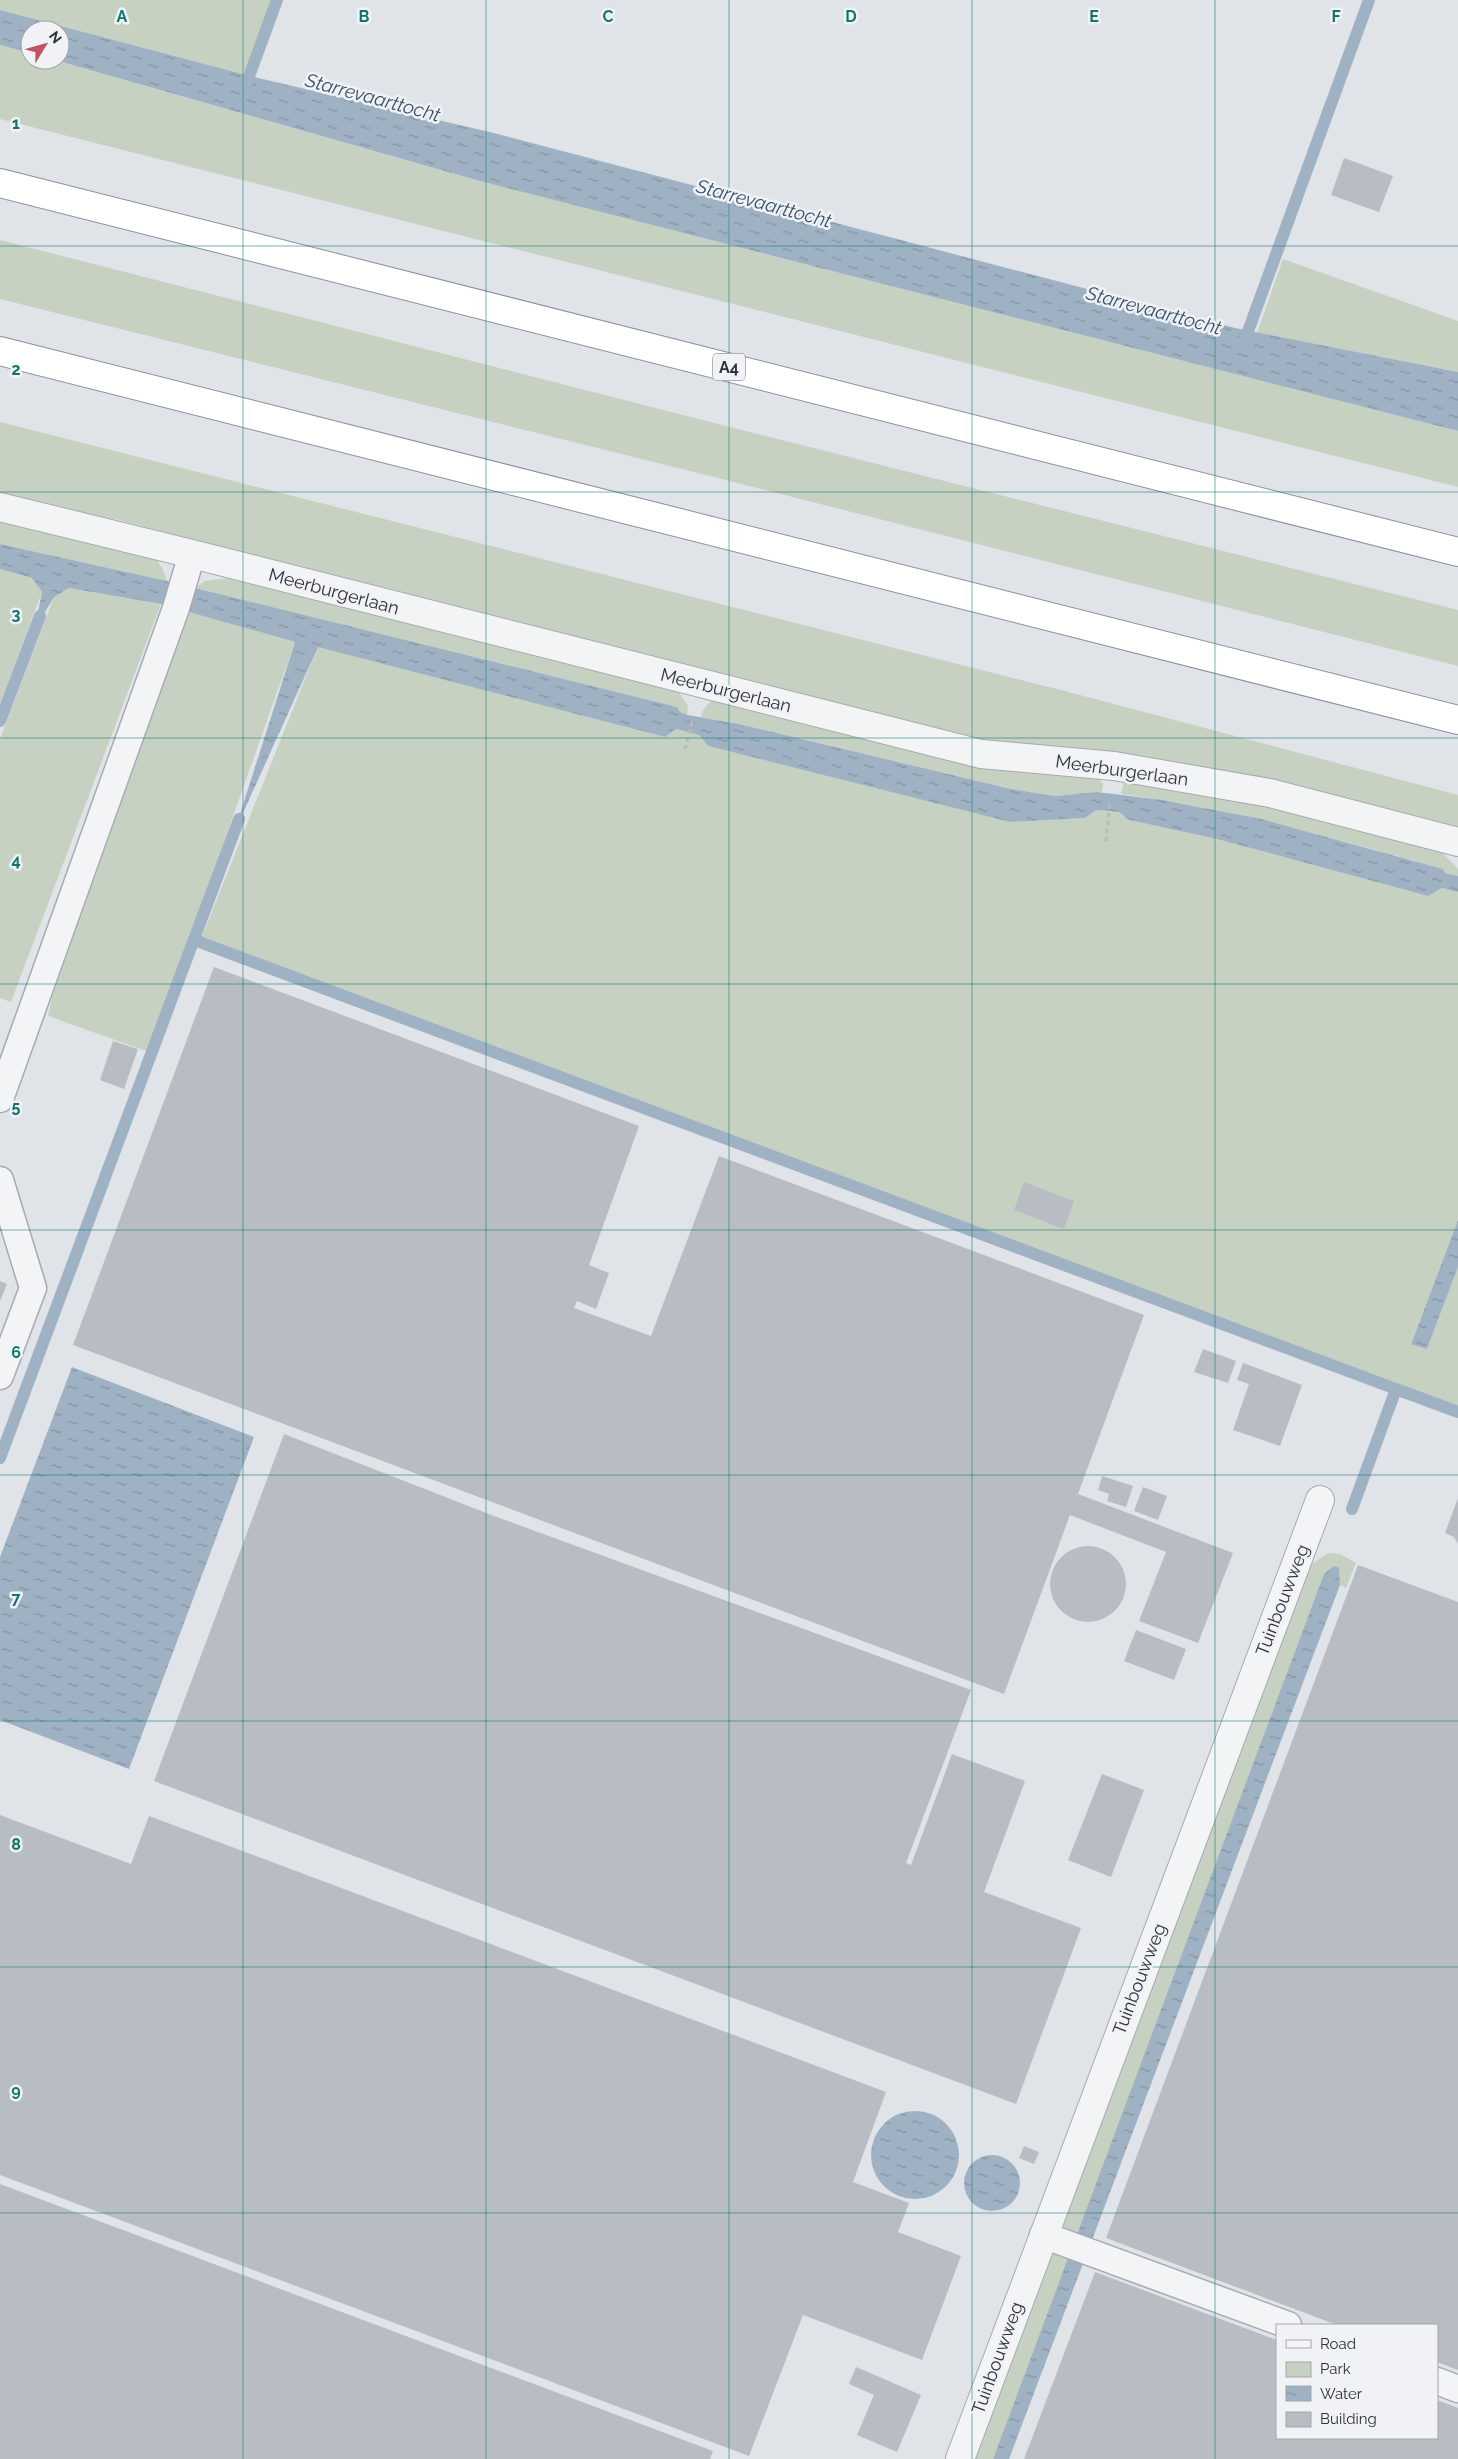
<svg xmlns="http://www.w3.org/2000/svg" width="1458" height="2459" font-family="Raleway,sans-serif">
<defs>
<pattern id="water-ripples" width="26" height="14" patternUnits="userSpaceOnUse" patternTransform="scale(1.25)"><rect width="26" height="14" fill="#9fb2c4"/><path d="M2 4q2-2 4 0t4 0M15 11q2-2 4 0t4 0" fill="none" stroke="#8291a0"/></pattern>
</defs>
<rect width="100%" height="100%" fill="#e0e3e8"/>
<path fill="#c7d1c2" d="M0,0H283L254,77L0,10Z
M0,45L30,53V60H55L480,181L1458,431V487L0,119Z
M0,240L726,426L1458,610V666L706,475L0,299Z
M1283,259L1458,321V372L1257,333Z
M0,422L1061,690L1458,795V833L914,728L119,520L0,496Z
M0,518L154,555L162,568L167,581L0,544Z
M0,569L32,578L42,592L0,704Z
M238,577L676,687L688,706L687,715L680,712L676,707L196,588L204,581Z
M69,588L161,604L11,1002L0,998V739L54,597Z
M190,612L295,642L149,1052L48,1016L52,997Z
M318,646L665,737L676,729L699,735L708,746L1010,822L1084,818L1096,810L1119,812L1129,820L1217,839L1428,896L1442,888L1458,892V1220L1411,1343L1427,1349L1458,1267V1406L1161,1298L201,939Z
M714,697L1098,778L1103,784L1102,792L1055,796L1011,789L739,724L701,717L703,710Z
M1129,779L1261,801L1440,850L1458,869V876L1445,873L1443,869C1336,839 1231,808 1121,794L1123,785Z
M1328,1553L1340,1554L1356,1563L1346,1588L1340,1585L1338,1568L993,2459H973L1312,1564Z"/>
<path fill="url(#water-ripples)" d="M0,10L254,77L498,134L1235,328L1458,372V431L480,181L55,60H60V30H30V53L0,45Z
M0,544L167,581L677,707L680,712L688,715L739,724L1011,789L1055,796L1097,792L1163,800L1261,819L1443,869L1445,873L1458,876V892L1442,888L1428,896L1217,839L1129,820L1119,812L1096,810L1085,818L1010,822L708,746L699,735L676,729L665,737L318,647L234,833L295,642L161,604L69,588L54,597L34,631L42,592L32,578L0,569Z
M1458,1220V1267L1427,1349L1411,1344Z
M72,1367L254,1437L129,1769L0,1720V1557Z
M1334,1566L1339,1568L1340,1585L1009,2459H993L1324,1574Z
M871 2155a44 44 0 1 1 88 0a44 44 0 1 1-88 0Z
M964 2183a28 28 0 1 1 56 0a28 28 0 1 1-56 0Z"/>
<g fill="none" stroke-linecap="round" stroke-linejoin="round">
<path stroke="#9fb2c4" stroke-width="12" d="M247,82L277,0
M1243,345L1369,0
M0,721L40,616
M194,940L1396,1389L1352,1509
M1396,1389L1458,1412
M0,1458L239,819"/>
</g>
<path fill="#b8bdc4" d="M1344,158L1393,176L1379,212L1331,195Z
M214,967L639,1126L589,1265L609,1273L596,1309L577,1301L574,1308L651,1336L719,1156L1144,1315L1078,1494L1233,1553L1198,1643L1139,1621L1166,1552L1070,1515L1004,1694L73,1345Z
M113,1041L138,1049L124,1089L100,1080Z
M1024,1182L1074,1201L1064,1229L1014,1210Z
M0,1281L7,1284L0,1301Z
M1203,1349L1236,1361L1228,1383L1194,1372Z
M1243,1363L1302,1385L1280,1446L1233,1430L1249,1384L1237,1380Z
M284,1434L494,1516L971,1690L906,1863L911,1865L952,1754L1025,1781L984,1892L1081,1928L1016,2104L154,1781Z
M1102,1476L1133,1486L1126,1507L1107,1501L1109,1494L1098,1490Z
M1143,1487L1167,1496L1158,1520L1134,1511Z
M1458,1498V1544L1454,1537L1445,1533Z
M1050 1584a38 38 0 1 1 76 0a38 38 0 1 1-76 0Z
M1358,1565L1458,1602V2370L1437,2362V2325H1337L1106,2238Z
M1136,1630L1186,1649L1174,1680L1124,1661Z
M1102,1774L1144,1790L1111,1877L1068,1860Z
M0,1815L131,1864L149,1816L886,2092L853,2182L909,2203L898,2232L961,2256L922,2360L803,2315L749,2456L0,2175Z
M1024,2146L1039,2152L1034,2164L1019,2158Z
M0,2184L713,2451L710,2459H0Z
M1095,2272L1277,2340V2438H1437V2400L1458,2408V2459H1024Z
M856,2367L921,2395L897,2452L857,2435L874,2395L849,2384Z"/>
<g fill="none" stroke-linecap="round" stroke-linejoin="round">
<defs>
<path id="service" d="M0,1099L176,608L192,554
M0,1180L33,1288L0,1376
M1043,2235L1288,2325
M1437,2381L1458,2389"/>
<path id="minor" d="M0,507L192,554L981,754L1114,766L1270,793L1458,842
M960,2459L1320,1500"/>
<path id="motorway" d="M0,183L1458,552
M0,351L1458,720"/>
</defs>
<use href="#service" stroke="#a6aab1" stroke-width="29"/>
<use href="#minor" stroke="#a6aab1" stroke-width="30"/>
<use href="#motorway" stroke="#89929d" stroke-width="30"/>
<path stroke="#b7babe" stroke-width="3" stroke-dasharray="4 4" stroke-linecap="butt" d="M685,749L693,718
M1106,841L1110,801"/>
<use href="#service" stroke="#f3f4f6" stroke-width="26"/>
<use href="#minor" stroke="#f3f4f6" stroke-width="28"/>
<use href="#motorway" stroke="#fff" stroke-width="28"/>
</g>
<path fill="none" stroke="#0f766e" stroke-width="1" stroke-opacity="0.55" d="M243,0V2459M486,0V2459M729,0V2459M972,0V2459M1215,0V2459M0,246H1458M0,492H1458M0,738H1458M0,984H1458M0,1230H1458M0,1475H1458M0,1721H1458M0,1967H1458M0,2213H1458"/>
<g text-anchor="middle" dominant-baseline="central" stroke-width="5" stroke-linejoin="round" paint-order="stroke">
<rect fill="#f0f2f5" stroke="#666c74" stroke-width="1" x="713" y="353.5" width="32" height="27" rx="4"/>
<g font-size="16" font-weight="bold" fill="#2b323d">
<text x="729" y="367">A4</text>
</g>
<g font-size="18" fill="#2b323d" stroke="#f0f2f5">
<text transform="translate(334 591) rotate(15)">Meerburgerlaan</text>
<text transform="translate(726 690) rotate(14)">Meerburgerlaan</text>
<text transform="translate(1122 770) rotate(8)">Meerburgerlaan</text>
<text transform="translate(1282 1600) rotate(-69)">Tuinbouwweg</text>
<text transform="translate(1139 1979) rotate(-69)">Tuinbouwweg</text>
<text transform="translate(997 2358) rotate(-70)">Tuinbouwweg</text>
</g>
<g font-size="19" font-style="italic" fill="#39526d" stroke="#f0f2f5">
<text transform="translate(373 97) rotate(15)">Starrevaarttocht</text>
<text transform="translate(764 203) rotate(15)">Starrevaarttocht</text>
<text transform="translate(1154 310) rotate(15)">Starrevaarttocht</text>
</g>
</g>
<g font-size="16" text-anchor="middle" font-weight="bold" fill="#0f766e" stroke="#f0f2f5" stroke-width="5" stroke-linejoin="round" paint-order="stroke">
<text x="122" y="22">A</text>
<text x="364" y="22">B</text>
<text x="608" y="22">C</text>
<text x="851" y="22">D</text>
<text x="1094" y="22">E</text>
<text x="1336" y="22">F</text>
<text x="16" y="129">1</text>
<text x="16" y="375">2</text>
<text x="16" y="620">3</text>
<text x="16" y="866">4</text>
<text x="16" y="1112">5</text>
<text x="16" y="1358">6</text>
<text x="16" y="1604">7</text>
<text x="16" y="1850">8</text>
<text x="16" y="2096">9</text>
</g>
<rect x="1276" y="2324" width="162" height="115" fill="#f0f2f5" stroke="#a1a5ab"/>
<rect x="1286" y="2340" width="25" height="8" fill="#f3f4f6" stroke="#a1a5ab"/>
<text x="1320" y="2349" font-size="15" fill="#2b323d">Road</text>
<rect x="1286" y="2362" width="25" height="15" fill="#c7d1c2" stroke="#a1a5ab"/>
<text x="1320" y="2374" font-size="15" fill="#2b323d">Park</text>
<rect x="1286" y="2386" width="25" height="15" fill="url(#water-ripples)" stroke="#a1a5ab"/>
<text x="1320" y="2399" font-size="15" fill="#2b323d">Water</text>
<rect x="1286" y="2412" width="25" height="15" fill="#b8bdc4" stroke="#a1a5ab"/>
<text x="1320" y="2424" font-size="15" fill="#2b323d">Building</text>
<g transform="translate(45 45) rotate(53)"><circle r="24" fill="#f0f2f5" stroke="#a1a5ab"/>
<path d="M0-4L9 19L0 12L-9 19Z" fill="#bf5367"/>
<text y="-8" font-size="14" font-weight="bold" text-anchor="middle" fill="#2b323d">N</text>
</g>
</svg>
